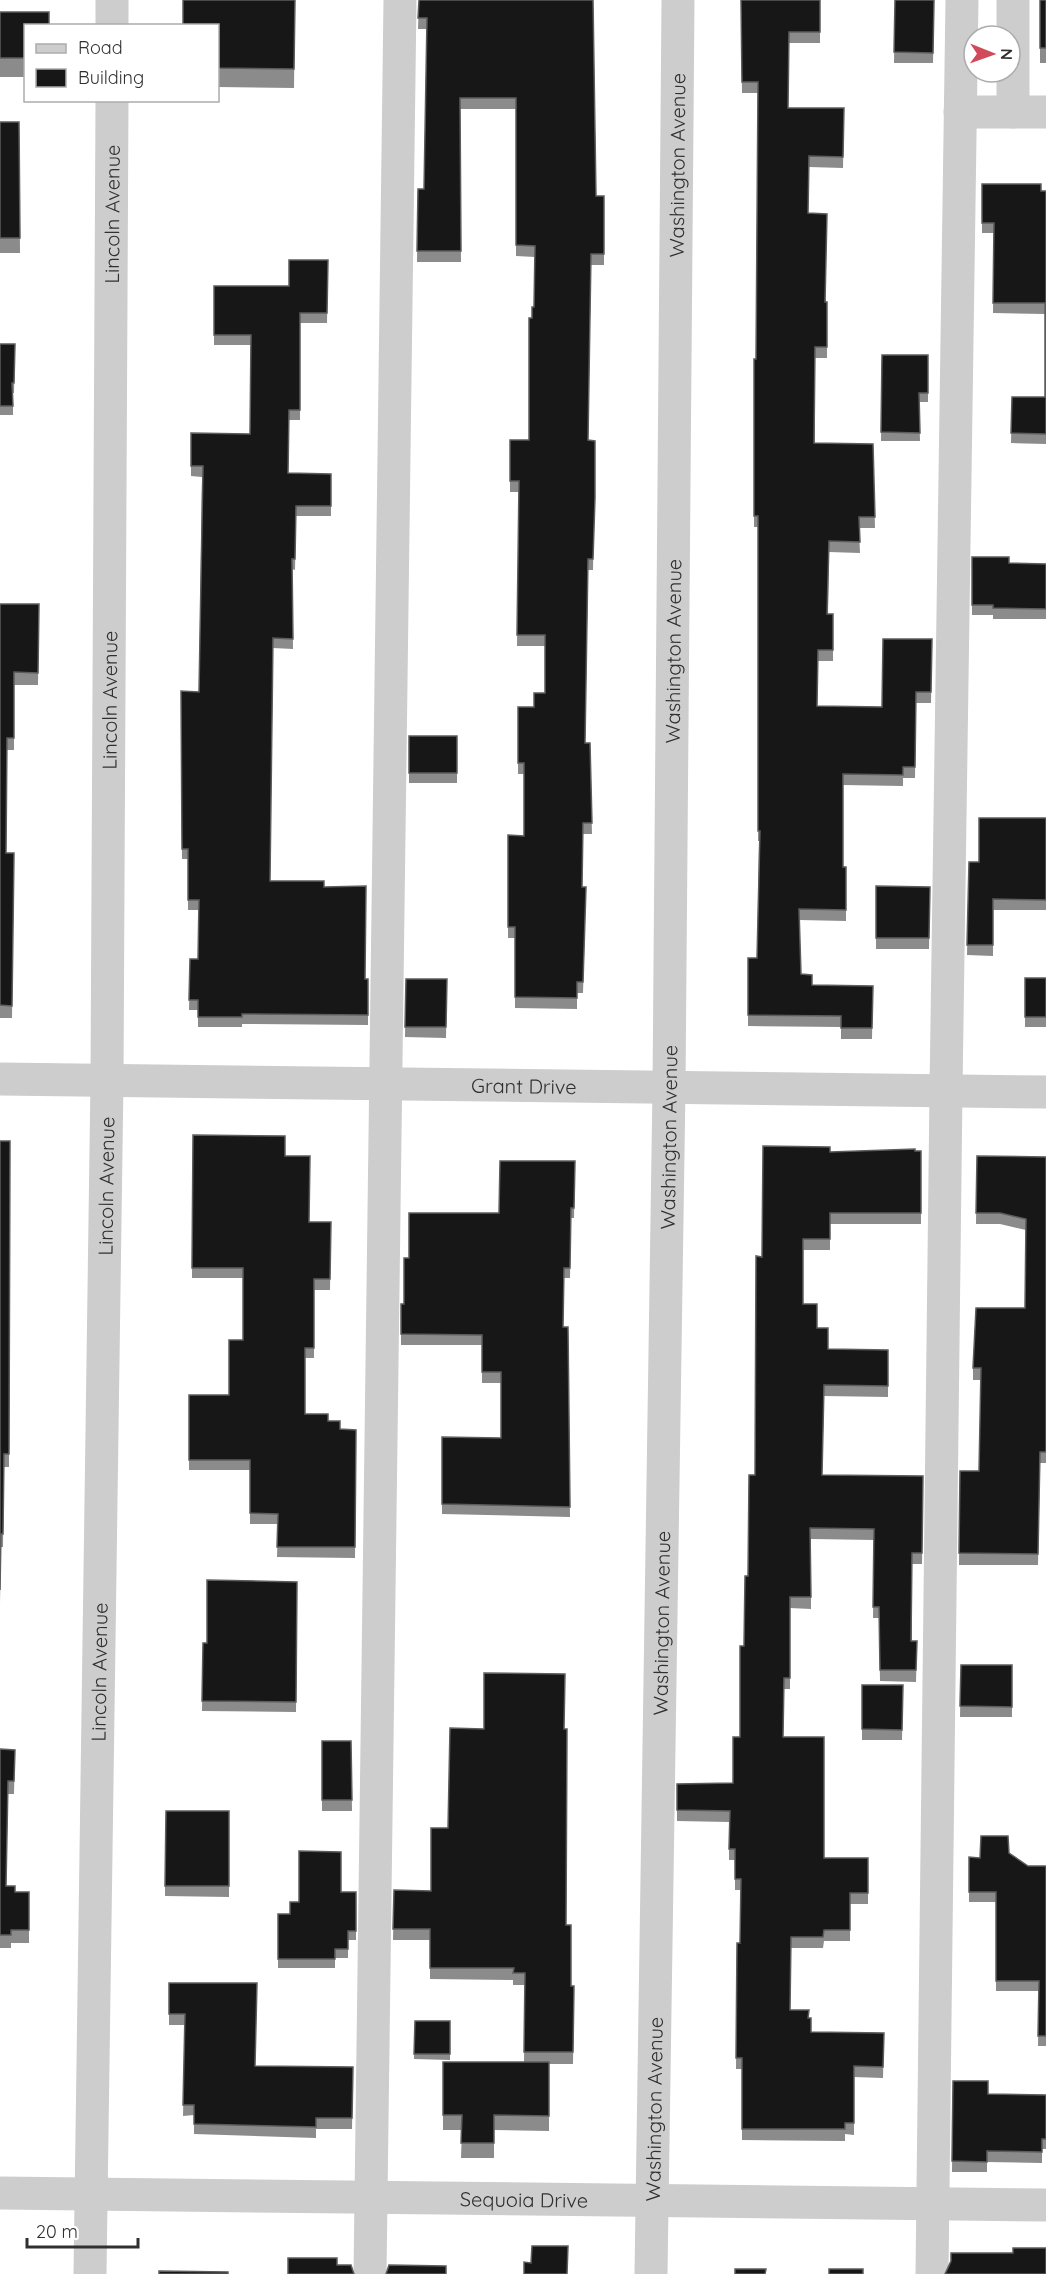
<svg xmlns="http://www.w3.org/2000/svg" width="1046" height="2274" font-family="Quicksand,sans-serif">
<rect width="100%" height="100%" fill="#fff"/>
<g fill="none" stroke-linecap="round" stroke-linejoin="round">
<g stroke="#cdcdcd" stroke-width="33">
<path d="M1013,0V112"/>
<path d="M112,26V0"/>
<path d="M960,112H1046"/>
<path id="s1" d="M0,1079L1046,1092"/>
<path id="s2" d="M0,2193L1046,2205"/>
<path id="s3" d="M90,2274L107,1080L112,100"/>
<path d="M370,2274L400,0"/>
<path id="s4" d="M651,2274L669,1087L678,0"/>
<path d="M932,2274L946,1090L962,0"/>
</g>
</g>
<path fill="#8b8b8b" d="M295,0L294,88L218,87V26Z
M419,0H593L596,196H604V265H591L588,440L595,441L593,570H588L585,743H590L592,834H583L582,887H586L583,993H577V1009L515,1008V938H508V835L524,836V774H518V707H534L545,693V646H517L519,492H510V440H529L532,318L534,307L535,257L516,256V109H460L461,262H417L418,189H424L427,29H418Z
M741,0H820V43H789L788,108H844L843,168L809,167L808,213L826,302H827V358H815V443L873,444L875,528H859L860,553L829,552L828,614H833V661H818L817,706L882,707L932,639L931,703H916L915,778H903V786L843,785V867H846V921L799,920L801,974L812,985L873,986L872,1039H841V1027L748,1026V958H757L759,841H758V527H754V370L756,359L758,93H742Z
M895,0H934L933,63H894Z
M1040,0H1046V63H1040Z
M0,12L26,26V77H0Z
M0,122H19L20,253H0Z
M982,184L1046,191V444L1011,443L1012,397H1045V314L993,313L994,233H982Z
M328,260L327,323H300V420H289L288,473L331,474V516H296L295,570L292,569L293,649L273,648L270,881L324,887L365,979H368V1025L242,1024V1027H198V1010H189L190,959H198L199,910H188V859H182L181,691L199,692L202,477L191,476V433L250,434L251,345H214V286H289Z
M0,344H15L14,393H13V415H0Z
M882,355H928V402H919L920,441H881Z
M972,557L1009,563L1046,564V619H993V615H972Z
M0,604H39L38,685H14V750H7L6,853H14L12,1018H0Z
M409,736H457V783H409Z
M1046,818V910H993V956L967,955L969,862H979Z
M876,886L930,887L929,949H876Z
M1025,978H1046V1027H1025Z
M406,979H447L446,1038L405,1037Z
M193,1135L285,1156L309,1222H331L330,1290H314V1358H305V1414L328,1421L340,1429L356,1430L355,1558L277,1557L278,1524H250V1470H189V1395H229L243,1340V1278H192Z
M0,1141H10L9,1467H4L3,1547H1L0,1603Z
M921,1151V1224H830V1250H803V1304L828,1349L888,1350V1397L824,1396L822,1475L923,1476L922,1564H912V1641H917L916,1682L880,1681L879,1618H873L874,1540L811,1539V1609L790,1608V1689H784L783,1737L824,1858H868V1904H850V1941H824L823,1948H791L790,2010L808,2018L811,2032L884,2033L883,2078L854,2077V2135L845,2134V2141L742,2140V2069H736L737,1943H740L741,1890H735V1860H729V1822L677,1821V1784L733,1783L740,1737L755,1475L762,1257L830,1152Z
M977,1156L1046,1157V1463H1040L1038,1565H959L960,1471H979L981,1380H973V1368L1025,1308L1026,1230L1000,1224H976Z
M575,1161L574,1218H571L570,1278H564L563,1327H568L570,1517L442,1514V1437L501,1438V1383H482V1345H401V1304H404L409,1258L499,1213Z
M297,1582L296,1712L202,1711L203,1643H207Z
M961,1665H1012V1717H960Z
M862,1685H903L902,1740H862Z
M564,1729L566,1925L571,1986H574L573,2064H549V2131L494,2130V2158H461L462,2130H443V2062H524L525,1985H513V1980L430,1979V1940H393L394,1890L431,1891L448,1828Z
M322,1741H351L352,1811H322Z
M0,1749L15,1750L14,1794H8L6,1886L15,1892H29V1943H11V1948H0Z
M229,1811V1897L165,1896V1886Z
M1009,1853L1028,1866H1046V2046H1038L1039,1991H996V1902H969V1857L980,1858Z
M341,1892H356V1940H348V1958H335V1968H278V1914H290L299,1902Z
M169,1983L255,2066L353,2067L352,2129H316V2138L194,2134V2115L183,2116L185,2025H169Z
M415,2021H450V2060L414,2059Z
M953,2081L988,2094L1046,2095V2149H1042V2163L987,2162V2172H952Z"/>
<path fill="#171717" stroke="#5d5d5d" stroke-width="1.5" d="M183,0H295L294,69L218,68V26H183Z
M419,0H593L596,196H604V254H591L588,440L595,441V498L593,559H588L585,743H590L592,823H583L582,887H586L583,982H577V998L515,997V927H508V835L524,836V763H518V707H534V693H545V635H517L519,481H510V440H529V318H532V307H534L535,246L516,245V98H460L461,251H417L418,189H424L427,18H418Z
M741,0H820V32H789L788,108H844L843,157L809,156L808,213L827,214L825,302H827V347H815L814,443L873,444L875,517H859L860,542L829,541L827,614H833V650H818L817,706L882,707L883,639H932L931,692H916L915,767H903V775L843,774V867H846V910L799,909L801,974L812,975V985L873,986L872,1028H841V1016L748,1015V958H757L760,831H758V516H754V359H756L758,82H742Z
M895,0H934L933,53L894,52Z
M1040,0H1046V48H1040Z
M0,12H49V26H26V58H0Z
M0,122H19L20,238H0Z
M982,184H1041V191H1046V434L1011,433L1012,397H1045V303H993L994,223H982Z
M289,260H328L327,313H300V410H289L288,473L331,474V506H296L295,559H292L293,639L273,638L270,881H324V887L366,886L365,979H368V1015L242,1014V1017H198V1000H189L190,959H198L199,900H188V849H182L181,691L199,692L203,466H191V433L250,434L251,335H214V286H289Z
M0,344H15L14,383H12L13,406H0Z
M882,355H928V393H919L920,433L881,432Z
M972,557H1009V563L1046,564V609L993,608V605H972Z
M0,604H39L38,673L14,672V738H7L6,853H14L12,1006L0,1005Z
M409,736H457V773H409Z
M979,818H1046V900L993,899V945H967L969,862H979Z
M876,886L930,887L929,938H876Z
M1025,978H1046V1017H1025Z
M406,979H447L446,1027H405Z
M193,1135L285,1136V1156H310L309,1222H331L330,1279H314V1348H305V1414H328V1421H340V1429L356,1430L355,1547H277L278,1514L250,1513V1460H189V1395H229V1340H243V1268H192Z
M0,1141H10L9,1454H4L3,1534H1L0,1590Z
M763,1146L830,1147V1152L915,1149V1151H921V1213H830V1239H803V1304H817V1328H828V1349L888,1350V1386L824,1385L822,1475L923,1476L922,1553H912L911,1641H917L916,1670H880L879,1607H873L874,1529L810,1528L811,1597H790V1678H784L783,1737H824V1858H868V1893H850V1930H824L823,1937H791L790,2010H809L808,2018H811V2032L884,2033L883,2067L854,2066V2123H845V2129H742V2058H736L737,1943H740L741,1879H735V1849H729L730,1811L677,1810V1784L733,1783V1737H740V1646H744L745,1576H748L749,1475H755L756,1256L762,1257Z
M977,1156L1046,1157V1452H1040L1038,1554L959,1553L960,1471H979L981,1368H973L976,1308H1025L1026,1219L1000,1213H976Z
M500,1161H575L574,1208H571L570,1268H564L563,1327H568L570,1507L442,1504V1437L501,1438V1372H482V1335L401,1334V1304H404V1258H409V1213H499Z
M207,1580L297,1582L296,1702L202,1701L203,1643H207Z
M961,1665H1012V1707L960,1706Z
M484,1673L565,1674L564,1729H567L566,1925H571V1986H574L573,2052H524L525,1973H513L514,1968H430V1929H393L394,1890L431,1891V1828H448L450,1728L484,1729Z
M862,1685H903L902,1730L862,1729Z
M322,1741H351L352,1800H322Z
M0,1749L15,1750L14,1781H8L6,1886H15V1892H29V1930H11V1935H0Z
M166,1811H229V1886H165Z
M981,1836H1008L1009,1853L1028,1866H1046V2036H1038L1039,1981H996V1892H969V1857L980,1858Z
M299,1851L341,1852V1892H356V1931H348V1949H335V1959H278V1914H290V1902H299Z
M169,1983H257L255,2066L353,2067L352,2118H316V2127L194,2124V2105H183L185,2014H169Z
M415,2021H450V2054H414Z
M443,2062H549V2116L494,2115V2143H461L462,2115H443Z
M953,2081H988V2094L1046,2095V2139H1042V2152L987,2151V2162L952,2161Z
M532,2246H568L567,2274H524V2262L531,2263Z
M1013,2248H1046V2274H945L951,2261V2253H1013Z
M288,2258H337V2265H351L354,2274H288Z
M389,2265L446,2266V2274H386Z
M735,2269H766L765,2274H735Z
M829,2269H863V2274H829Z
M159,2271L228,2272V2274H159Z"/>
<g text-anchor="middle" dominant-baseline="central" stroke-width="6" stroke-linejoin="round" paint-order="stroke">
<g font-size="20" fill="#303030" stroke="#fff">
<text stroke="none"><textPath href="#s4" startOffset="2109">Washington Avenue</textPath></text>
<text stroke="none"><textPath href="#s3" startOffset="2060">Lincoln Avenue</textPath></text>
<text stroke="none"><textPath href="#s4" startOffset="1623">Washington Avenue</textPath></text>
<text stroke="none"><textPath href="#s3" startOffset="1574">Lincoln Avenue</textPath></text>
<text stroke="none"><textPath href="#s1" startOffset="524">Grant Drive</textPath></text>
<text stroke="none"><textPath href="#s4" startOffset="1137">Washington Avenue</textPath></text>
<text stroke="none"><textPath href="#s3" startOffset="1088">Lincoln Avenue</textPath></text>
<text stroke="none"><textPath href="#s4" startOffset="651">Washington Avenue</textPath></text>
<text stroke="none"><textPath href="#s3" startOffset="602">Lincoln Avenue</textPath></text>
<text stroke="none"><textPath href="#s4" startOffset="165">Washington Avenue</textPath></text>
<text stroke="none"><textPath href="#s2" startOffset="524">Sequoia Drive</textPath></text>
</g>
</g>
<rect x="24" y="24" width="195" height="78" fill="#ffffff" stroke="#acacac" stroke-width="1.5"/>
<rect x="36" y="44" width="30" height="9" fill="#cdcdcd" stroke="#acacac" stroke-width="1.5"/>
<text x="78" y="54" font-size="18" fill="#303030">Road</text>
<rect x="36" y="69" width="30" height="18" fill="#171717" stroke="#acacac" stroke-width="1.5"/>
<text x="78" y="84" font-size="18" fill="#303030">Building</text>
<g transform="translate(992 54) rotate(91)"><circle r="28" fill="#ffffff" stroke="#acacac" stroke-width="1.5"/>
<path d="M0-4.5L10 22L0 15L-10 22Z" fill="#d04a59"/>
<text y="-9" font-size="16" font-weight="bold" text-anchor="middle" fill="#303030">N</text>
</g>
<path d="M27 2238v9h111v-9" fill="none" stroke="#303030" stroke-width="3"/>
<text x="36" y="2238" font-size="18" fill="#303030" stroke="#ffffff" stroke-width="4.5" paint-order="stroke">20 m</text>
</svg>
